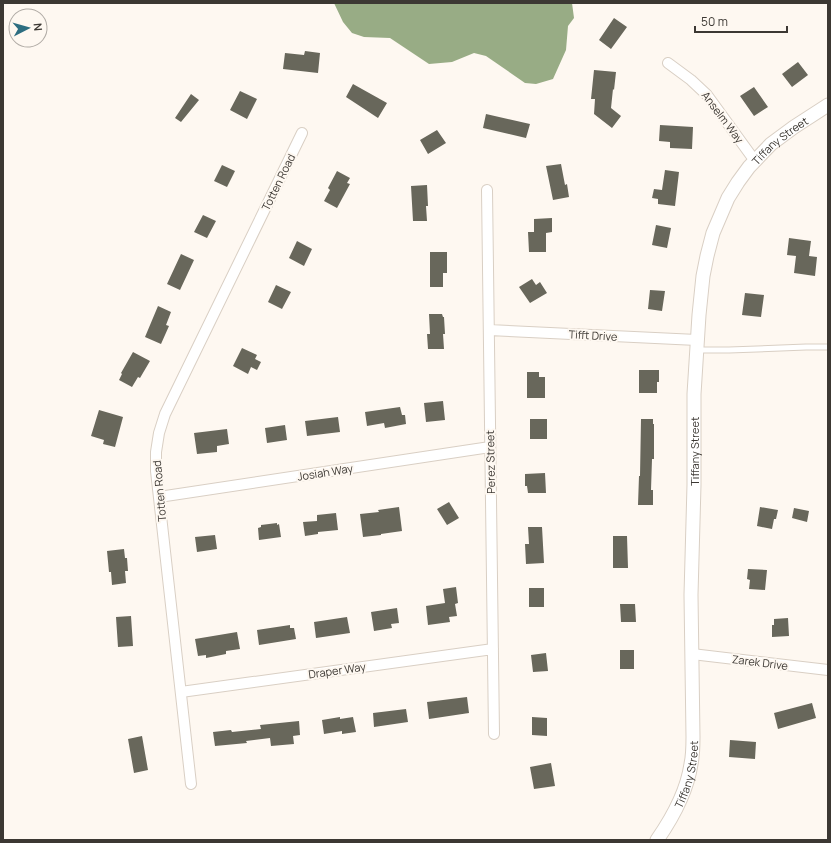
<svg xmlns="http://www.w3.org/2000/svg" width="831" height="843" font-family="Manrope,sans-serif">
<rect width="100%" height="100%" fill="#fef8f1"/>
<path fill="#98ac85" d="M334,3H572L574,18L568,26L566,50L553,79L536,84L525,83L486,56L474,53L452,62L429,64L390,38L364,37L352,33L343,22Z"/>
<path fill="#68675b" d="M614,18L627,27L611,49L599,40Z
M305,51L320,53L318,73L283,69L285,53L304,55Z
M798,62L808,75L792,87L782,74Z
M594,70L616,72L614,90L613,89L611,108L621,116L612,128L594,114L595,99H591Z
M353,84L387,103L378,118L346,97Z
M754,87L768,107L754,116L740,96Z
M240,91L257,99L247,119L230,110Z
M191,94L199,100L181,122L175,118Z
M486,114L530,124L526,138L483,128Z
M660,125L693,127L692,149L670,148V142L659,141Z
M437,130L446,143L428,154L420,140Z
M561,164L565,185L567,184L569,197L553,200L546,166Z
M222,165L235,171L227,187L214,181Z
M665,170L679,172L675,206L658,204V199L652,198L654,189L662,190Z
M337,171L350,178L347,183L350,184L337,208L324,201L330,190L328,188Z
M427,185L428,206H426L427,221H413L411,186Z
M203,215L216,221L207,238L194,232Z
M552,218V232L546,233V252H529L528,232H534V219Z
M656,225L671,228L667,248L652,245Z
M789,238L811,241L809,256L817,257L815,276L794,273L796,256L787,255Z
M297,241L312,249L304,266L289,258Z
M430,252H447V273H443V287H430Z
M181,254L194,260L180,290L167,284Z
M532,279L536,285L540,282L547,293L530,303L519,287Z
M276,285L291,292L282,309L268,302Z
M650,290L665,291L662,311L648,309Z
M745,293L764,295L761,317L742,315Z
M158,306L171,312L166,325L169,326L161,344L145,337Z
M429,314H442L443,317H444L445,334H443L444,349H428L427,334H430Z
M242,348L257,355L255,359L261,362L257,370L251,367L248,374L233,366Z
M133,352L150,361L140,378L138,377L132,387L119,380L122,374L121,373Z
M639,370H659V382H657V393H639Z
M527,372H539V377H545V398H527Z
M443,401L445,420L426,422L424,403Z
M400,407L402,415H405L406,424L385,428L384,423L367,426L365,412Z
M99,410L123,417L115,447L103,444L104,440L91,436Z
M338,417L340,432L307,436L305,421Z
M530,419H547V439H530Z
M641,419H653V424H654V459H652L651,490H653V505H638L639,476H640Z
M285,425L287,440L267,443L265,428Z
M227,429L229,444L217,446V452L197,454L194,433Z
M545,473L546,493H528L527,486H525V474Z
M449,502L459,518L447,525L437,509Z
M399,507L402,531L381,534V535L363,537L360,514L379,512L378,510Z
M760,507L778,510L776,519H774L772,529L757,526Z
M794,508L809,511L807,522L792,518Z
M336,513L338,530L318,532V534L305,536L303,522L317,521V515Z
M277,523V525L279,524L281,537L259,540L258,528L261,527V525Z
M528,527H542L544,563L526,564L525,544H529Z
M215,535L217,549L197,552L195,537Z
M613,536H627L628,568H613Z
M124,549L125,558H127L128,571H125L126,583L112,585L111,572H109L107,551Z
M748,569L767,570L765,590L749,589L750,580L747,579Z
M456,587L458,603L455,604L457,616L449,617L450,622L428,625L426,606L445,603L443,589Z
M529,588H544V607H529Z
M620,604H635L636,622H621Z
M397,608L399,623L391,624L392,628L374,631L371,612Z
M131,616L133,646L118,647L116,617Z
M347,617L350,633L316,638L314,622Z
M788,618L789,636L772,637V625H774V619Z
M290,625V628H294L296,639L259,645L257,630Z
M237,632L240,649L226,651V654L206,658V655L198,656L195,639Z
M620,650H634V669H620Z
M546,653L548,671L533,672L531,655Z
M467,697L469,713L429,719L427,702Z
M812,703L816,718L778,729L774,713Z
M406,709L408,722L374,727L373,713Z
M340,717V719L353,717L356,732L342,734V731L324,734L322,720Z
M532,717L547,718V736L532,735Z
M299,721L300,735L293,736L294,744L271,746L270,738L246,741L247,743L215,746L213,732L231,730L232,732L261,729L260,725Z
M142,736L148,770L134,773L128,739Z
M730,740L756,742L755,759L729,757Z
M551,763L555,786L534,789L530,767Z"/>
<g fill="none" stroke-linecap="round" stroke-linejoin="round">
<defs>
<path id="service" d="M697,350H729L806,347H828"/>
<path id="minor" d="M668,63L691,80L707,95L755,161
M487,190L494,734
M489,330L697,340
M159,497L490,447
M692,654L828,670
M181,692L493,649
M191,784L156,471V452L159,433L165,414L302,133"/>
<g id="tertiary">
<path id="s1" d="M657,840C673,817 687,792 691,764C693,755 693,746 693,737L691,595L694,485V394L699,315L703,276L707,256L713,233L728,198L738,182L749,167L771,144L794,127L828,105"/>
</g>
</defs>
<use href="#service" stroke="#d9cfc4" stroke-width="7"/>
<use href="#minor" stroke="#d9cfc4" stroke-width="12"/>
<use href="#tertiary" stroke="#d9cfc4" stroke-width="15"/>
<use href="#service" stroke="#fff" stroke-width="5"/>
<use href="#minor" stroke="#fff" stroke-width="10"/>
<use href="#tertiary" stroke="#fff" stroke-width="13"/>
</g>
<g text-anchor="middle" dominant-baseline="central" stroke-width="4" stroke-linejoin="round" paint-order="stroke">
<g font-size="11" fill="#3c3833" stroke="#fef8f1">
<text transform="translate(723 117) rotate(53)">Anselm Way</text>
<text stroke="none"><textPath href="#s1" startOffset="733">Tiffany Street</textPath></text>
<text transform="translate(278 182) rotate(-64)">Totten Road</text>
<text transform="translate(593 335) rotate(3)">Tifft Drive</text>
<text stroke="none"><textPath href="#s1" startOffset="397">Tiffany Street</textPath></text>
<text transform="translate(490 462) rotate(-91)">Perez Street</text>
<text transform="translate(325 472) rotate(-9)">Josiah Way</text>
<text transform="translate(159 491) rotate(-95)">Totten Road</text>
<text transform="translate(760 662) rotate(7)">Zarek Drive</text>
<text transform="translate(337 670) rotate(-8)">Draper Way</text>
<text stroke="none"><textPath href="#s1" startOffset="73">Tiffany Street</textPath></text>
</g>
</g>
<rect width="831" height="843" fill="none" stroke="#3c3833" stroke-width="8"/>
<g transform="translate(28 28) rotate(84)"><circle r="19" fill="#fef8f1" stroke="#b0aba5"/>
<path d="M0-3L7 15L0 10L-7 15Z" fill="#2d6e81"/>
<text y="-6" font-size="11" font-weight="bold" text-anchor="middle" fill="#3c3833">N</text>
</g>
<path d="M695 26v6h92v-6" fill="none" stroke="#3c3833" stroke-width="2"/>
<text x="701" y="26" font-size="12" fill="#3c3833" stroke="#fef8f1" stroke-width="3" paint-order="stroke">50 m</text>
</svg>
